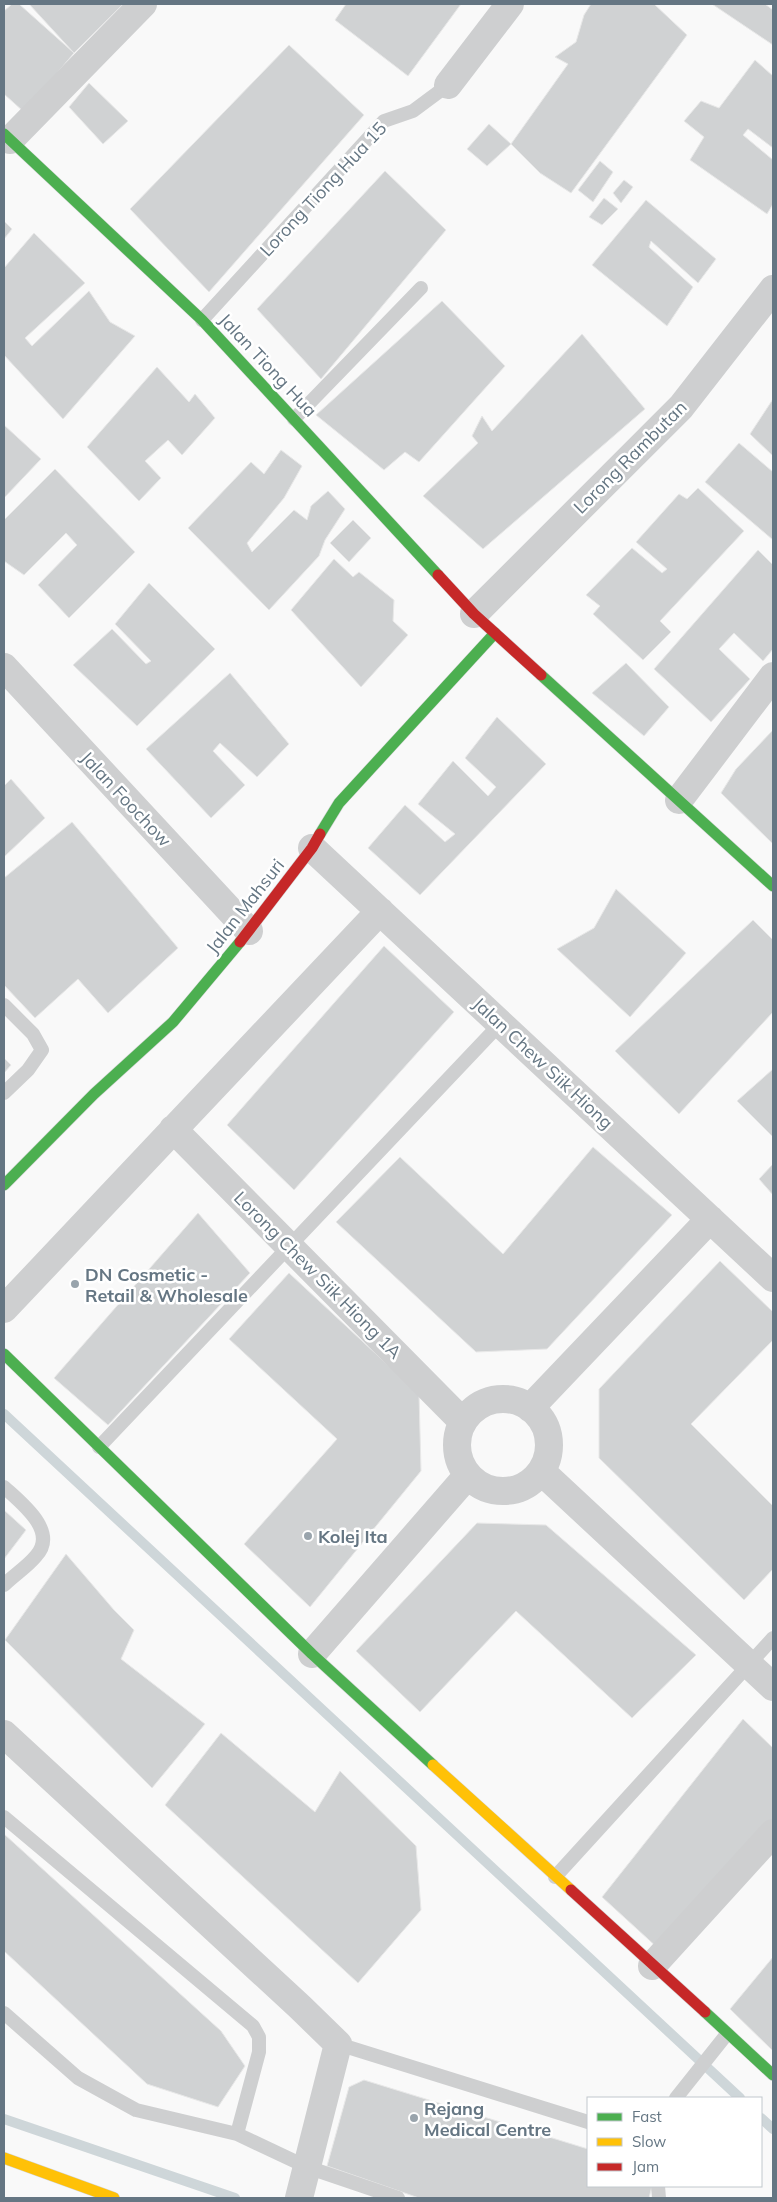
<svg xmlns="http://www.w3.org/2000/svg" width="777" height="2202" font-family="Mulish,sans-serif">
<rect width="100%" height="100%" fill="#f9f9f9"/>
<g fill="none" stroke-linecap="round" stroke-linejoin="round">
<path stroke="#ced6d9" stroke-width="10" d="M4,1414L740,2098
M761,2118L773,2129
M4,2119L235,2198"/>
</g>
<path fill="#d0d2d3" stroke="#e8e8e8" d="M12,4H19L74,53L24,112L4,94V11Z
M29,4H123L74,53Z
M346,4H461L408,76L335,20Z
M591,4H654L687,35L571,193L540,173L511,144L568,64L555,57L576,42L584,15Z
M712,4H765L773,10V45Z
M289,45L364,115L209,292L130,209Z
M755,60L773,76V148L748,129L743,135L773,160V204L767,214L690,160L704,137L684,121L701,101L719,108Z
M89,83L128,121L103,144L69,107Z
M489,124L511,144L487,166L467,149Z
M600,161L613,172L593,202L578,190Z
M385,171L446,230L321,379L257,309Z
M624,180L633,187L621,203L613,193Z
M604,198L618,209L602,225L589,217Z
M646,200L716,259L698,283L651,241L649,247L693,287L667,326L592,265Z
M4,221L12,229L4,239Z
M34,233L85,283L25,338L32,346L89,291L110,322L135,336L63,419L4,355V268Z
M442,301L505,366L419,462L405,452L384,470L316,415Z
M582,334L645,409L483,549L423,496L478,443L472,436L482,416L492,431Z
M157,367L189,402L195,394L215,418L182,455L168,440L145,461L161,478L139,501L87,447Z
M773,399V456L750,434Z
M4,425L41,459L4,498Z
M739,443L773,472V540L705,482Z
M281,450L302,466L284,498L247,543L252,552L294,510L307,520L311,506L328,491L345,509L325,540L319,556L269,610L188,528L251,462L264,474Z
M55,469L135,552L69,618L38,585L77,545L66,533L24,575L4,561V520Z
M698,488L744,531L660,621L671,632L643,660L593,614L600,606L586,595L632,548L662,573L667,569L636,542L679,494L687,499Z
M353,520L371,538L349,562L330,543Z
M758,550L773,565V649L763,661L734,633L719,649L750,679L711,722L654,669Z
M334,559L353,577L359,572L394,600L393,621L408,635L361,687L291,610Z
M149,583L215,649L137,726L73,665L112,629L146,664L151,661L115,624Z
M626,663L669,707L644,736L592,693Z
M230,673L289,744L257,777L220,743L213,751L245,785L211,818L146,749Z
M497,717L546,764L420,895L368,848L405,805L445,842L455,834L418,804L453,761L488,796L496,787L465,758Z
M773,730V844L721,793L736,769Z
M11,779L45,818L4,857V786Z
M72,822L178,948L108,1013L78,979L35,1018L4,985V878Z
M616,889L686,953L630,1017L557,949L594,928Z
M753,920L773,940V1012L679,1114L615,1051Z
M384,946L454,1012L294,1190L227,1125Z
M4,1058L11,1065L4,1073Z
M773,1069V1137L737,1101Z
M593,1147L672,1215L547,1349L476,1352L336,1222L400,1157L503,1254Z
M773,1164V1195L759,1179Z
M198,1213L250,1273L108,1425L54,1378Z
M720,1261L773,1312V1340L691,1424L773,1506V1569L744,1600L599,1458V1389Z
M289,1273L419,1394L421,1471L310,1607L244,1544L337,1439L229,1339Z
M4,1510L26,1530L4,1559Z
M477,1523L546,1525L696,1655L632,1718L516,1611L420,1712L356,1651Z
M66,1554L114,1610L134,1630L121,1659L205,1724L152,1788L5,1640Z
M743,1719L773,1748V1819L660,1950L602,1897Z
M221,1733L315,1812L340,1771L416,1846L421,1910L358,1983L165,1805Z
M4,1834L221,2031L245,2066L218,2107L147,2084L4,1951Z
M773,1957V2051L730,2009Z
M364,2080L588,2149V2186H652L649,2198H419L327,2166L349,2087Z"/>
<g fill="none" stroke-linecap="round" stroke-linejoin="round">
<defs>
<path id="fast" d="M4,134L202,320L438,575
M541,675L773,886
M320,834L339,803L495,633
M4,1185L94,1094L173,1022L240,942
M4,1354L312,1654L433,1765
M705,2012L773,2075"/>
<path id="slow" d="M433,1765L571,1890
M4,2158L114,2198"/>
<path id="jam" d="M438,575L474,614L541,675
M240,942L312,848L320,834
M571,1890L705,2012"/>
</defs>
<use href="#fast" stroke="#d5d6d7" stroke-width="12"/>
<use href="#slow" stroke="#d5d6d7" stroke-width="12"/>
<use href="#jam" stroke="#d5d6d7" stroke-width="12"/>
<path stroke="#cecfd0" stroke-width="14" d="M202,320L384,121L413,111L448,85
M294,419L421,288
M4,1005L33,1034L42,1050L28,1070L4,1093
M99,1447L500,1024
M4,1487C20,1502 59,1531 36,1556C27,1567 14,1575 4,1585
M4,1817L253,2026L259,2037V2052L237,2134
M555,1877L773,1638
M4,2013L78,2078L136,2110L237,2134L307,2167L398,2198
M338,2044L588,2122
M676,2098L727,2034
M658,2186L659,2198"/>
<path stroke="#cecfd0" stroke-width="28" d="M448,85L510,4
M10,140L143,4
M474,614L681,407L773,289
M4,667L249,931
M679,800L773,676
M312,848L773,1278
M173,1129L463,1422
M4,1309L380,911
M457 1445a46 46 0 1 1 92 0a46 46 0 1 1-92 0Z
M530,1408L710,1219
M541,1471L773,1687
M312,1654L468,1475
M4,1734L300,2007L338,2044L299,2198
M652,1966L773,1833"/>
<use href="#fast" stroke="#4caf50" stroke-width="11"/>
<use href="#slow" stroke="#ffc107" stroke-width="11"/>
<use href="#jam" stroke="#c62828" stroke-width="11"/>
</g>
<g fill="#99a4ac" stroke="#fff" stroke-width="2">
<circle cx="75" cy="1284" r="5"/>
<circle cx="308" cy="1536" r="5"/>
<circle cx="414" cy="2118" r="5"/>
</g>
<g text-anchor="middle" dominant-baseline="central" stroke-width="5" stroke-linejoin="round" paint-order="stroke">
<g font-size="18" fill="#657683" stroke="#fff">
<text transform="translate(323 189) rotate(-47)">Lorong Tiong Hua 15</text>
<text transform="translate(268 365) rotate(47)">Jalan Tiong Hua</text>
<text transform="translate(630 457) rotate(-45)">Lorong Rambutan</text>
<text transform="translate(126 799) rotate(47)">Jalan Foochow</text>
<text transform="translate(245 906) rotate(-52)">Jalan Mahsuri</text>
<text transform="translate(543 1063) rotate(43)">Jalan Chew Siik Hiong</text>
<text transform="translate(318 1275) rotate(45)">Lorong Chew Siik Hiong 1A</text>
</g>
<g font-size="18" font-weight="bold" fill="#657683" stroke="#fff" text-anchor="start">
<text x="85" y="1274">DN Cosmetic -<tspan x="85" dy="21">Retail &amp; Wholesale</tspan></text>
<text x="318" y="1536">Kolej Ita</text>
<text x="424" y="2108">Rejang<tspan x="424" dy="21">Medical Centre</tspan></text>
</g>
</g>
<rect width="777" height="2202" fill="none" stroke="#657683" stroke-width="10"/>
<rect x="587" y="2097" width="175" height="90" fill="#ffffff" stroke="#c1c8cd"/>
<rect x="597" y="2113" width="25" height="8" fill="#4caf50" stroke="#c1c8cd"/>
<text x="632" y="2122" font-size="15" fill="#657683">Fast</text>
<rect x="597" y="2138" width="25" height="8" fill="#ffc107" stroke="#c1c8cd"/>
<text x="632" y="2147" font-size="15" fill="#657683">Slow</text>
<rect x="597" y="2163" width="25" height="8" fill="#c62828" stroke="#c1c8cd"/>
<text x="632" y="2172" font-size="15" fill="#657683">Jam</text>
</svg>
